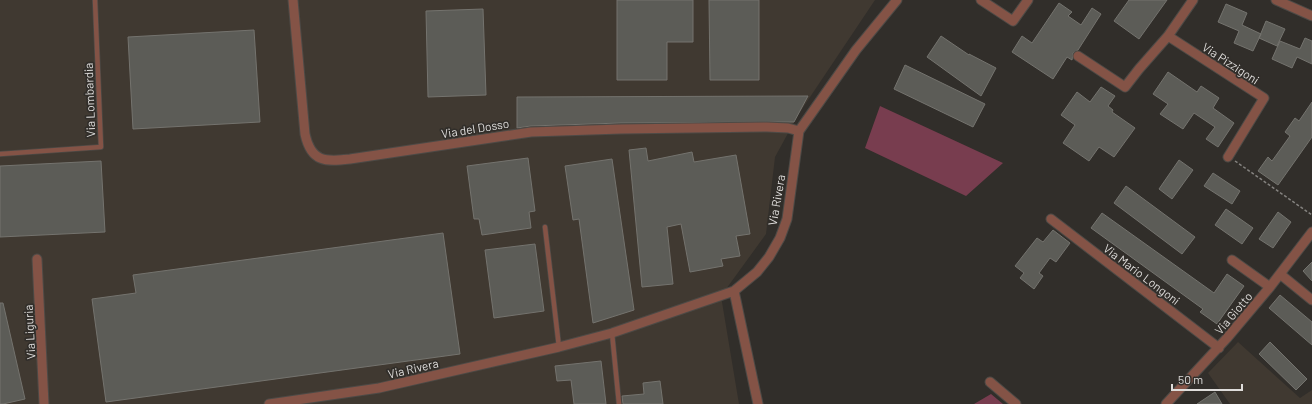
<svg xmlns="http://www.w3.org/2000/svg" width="1312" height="404" font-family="Barlow,sans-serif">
<rect width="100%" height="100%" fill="#312e2a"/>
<path fill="#403931" d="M0,0H875L798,115L775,157L766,234L721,296L739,404H0Z
M1238,342L1300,398L1312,390V404H1230L1208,373Z"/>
<path fill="#783d4f" d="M880,106L1003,163L966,196L865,148Z
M991,394L1003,404H974Z"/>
<path fill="#5c5c57" stroke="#74736e" d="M617,0H693V42H667V80H617Z
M709,0H759V80H710Z
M1129,0H1167L1139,39L1114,21Z
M1059,3L1072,12L1068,16L1081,25L1092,8L1101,14L1078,50L1073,53L1072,60L1067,57L1053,79L1012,52L1022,36L1032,43Z
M1226,4L1247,13L1242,25L1261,34L1253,51L1234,43L1239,31L1218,22Z
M483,9L486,95L428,97L426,11Z
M1266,21L1285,29L1277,46L1259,38Z
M254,30L260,122L133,129L128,37Z
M941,36L969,55V54L996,68L981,96L927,57Z
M1305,38L1312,41V64L1297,57L1292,68L1272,59L1280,41L1300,49Z
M905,65L985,104L973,127L894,89Z
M1168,72L1197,92L1201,86L1219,98L1213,108L1234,123L1218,147L1206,139L1215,127L1194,113L1183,129L1160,114L1168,104L1153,94Z
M1101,87L1115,96L1108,106L1113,110L1112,112L1135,128L1114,157L1099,147L1089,161L1063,143L1075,125L1061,115L1077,92L1090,102Z
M808,96L794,122L621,123L531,126L517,128V97Z
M1312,102V137L1278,185L1258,171L1268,157L1272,161L1290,136L1285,132L1295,118L1299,121Z
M646,148L648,161L692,152L694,162L736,155L750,234L736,236L740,256L721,259L723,266L690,272L681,224L667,227L673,284L642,287L629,150Z
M528,158L535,211L529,212L531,228L482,235L479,219H474L467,166Z
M612,159L634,310L593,323L579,219L573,220L565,166Z
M1179,160L1193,170L1172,199L1159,189Z
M101,161L105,232L0,237V166Z
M1213,173L1240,191L1232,204L1204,186Z
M1126,186L1195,237L1182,254L1114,203Z
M1226,209L1253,228L1242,244L1215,225Z
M1278,212L1291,222L1273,248L1259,239Z
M1102,213L1214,293L1227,274L1244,286L1217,324L1200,312L1203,309L1091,228Z
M1053,230L1070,243L1056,262L1050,258L1039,273L1043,276L1034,289L1020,278L1024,273L1015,266L1037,238L1043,242Z
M443,233L460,354L106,402L92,299L136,293L133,275Z
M535,244L544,311L494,318L485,250Z
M1312,262V281L1303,271Z
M1280,295L1312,322V345L1269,308Z
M0,303H3L25,399L3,404H0Z
M1270,342L1307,379L1296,390L1259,354Z
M601,361L606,404H574L571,380L557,381L555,366Z
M660,381L663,404H623L622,396L644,394L643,383Z
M1215,392L1222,404H1197Z"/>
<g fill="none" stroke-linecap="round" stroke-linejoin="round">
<defs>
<path id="lane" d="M0,154L101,147L95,0
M545,227L559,347
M612,333L619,404"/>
<path id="street" d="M293,0L305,134C311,162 325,162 350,159L531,132L621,129L767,127L788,128L799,131
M981,0L1013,21L1028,0
M1276,0L1312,16
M1168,36L1264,98L1228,157
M1078,56L1125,87L1139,69L1168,36L1193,0
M1051,219L1219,348
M37,259L44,404
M1232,260L1270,287
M1280,274L1312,300
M734,291L758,404
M990,382L1016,404
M269,404L379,388L559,347L612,333L734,291L757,272L769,257L780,238L787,219L799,131L856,50L897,0
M1166,404L1227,338L1270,287L1312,232"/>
</defs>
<use href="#lane" stroke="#4d4a46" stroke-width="6"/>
<use href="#street" stroke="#4d4a46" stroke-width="11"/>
<path stroke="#84827f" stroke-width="1.5" stroke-dasharray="3 2" stroke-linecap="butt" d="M1235,161L1312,215"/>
<use href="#lane" stroke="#845346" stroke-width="4.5"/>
<use href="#street" stroke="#845346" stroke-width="9"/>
</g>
<g text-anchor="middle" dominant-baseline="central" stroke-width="3.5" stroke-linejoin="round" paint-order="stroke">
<g font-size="12" fill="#dfdddb" stroke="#312e2a">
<text transform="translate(1231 63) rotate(33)">Via Pizzigoni</text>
<text transform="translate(89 100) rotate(-92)">Via Lombardia</text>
<text transform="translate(475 128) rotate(-9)">Via del Dosso</text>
<text transform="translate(776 200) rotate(-80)">Via Rivera</text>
<text transform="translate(1142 274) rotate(37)">Via Mario Longoni</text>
<text transform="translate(1233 313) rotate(-50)">Via Giotto</text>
<text transform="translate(29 332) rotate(-93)">Via Liguria</text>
<text transform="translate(413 368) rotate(-13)">Via Rivera</text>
</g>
</g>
<path d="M1172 384v6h70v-6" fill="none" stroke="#dfdddb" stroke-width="2"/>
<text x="1178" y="384" font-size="12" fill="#dfdddb" stroke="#312e2a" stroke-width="3" paint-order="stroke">50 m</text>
</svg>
